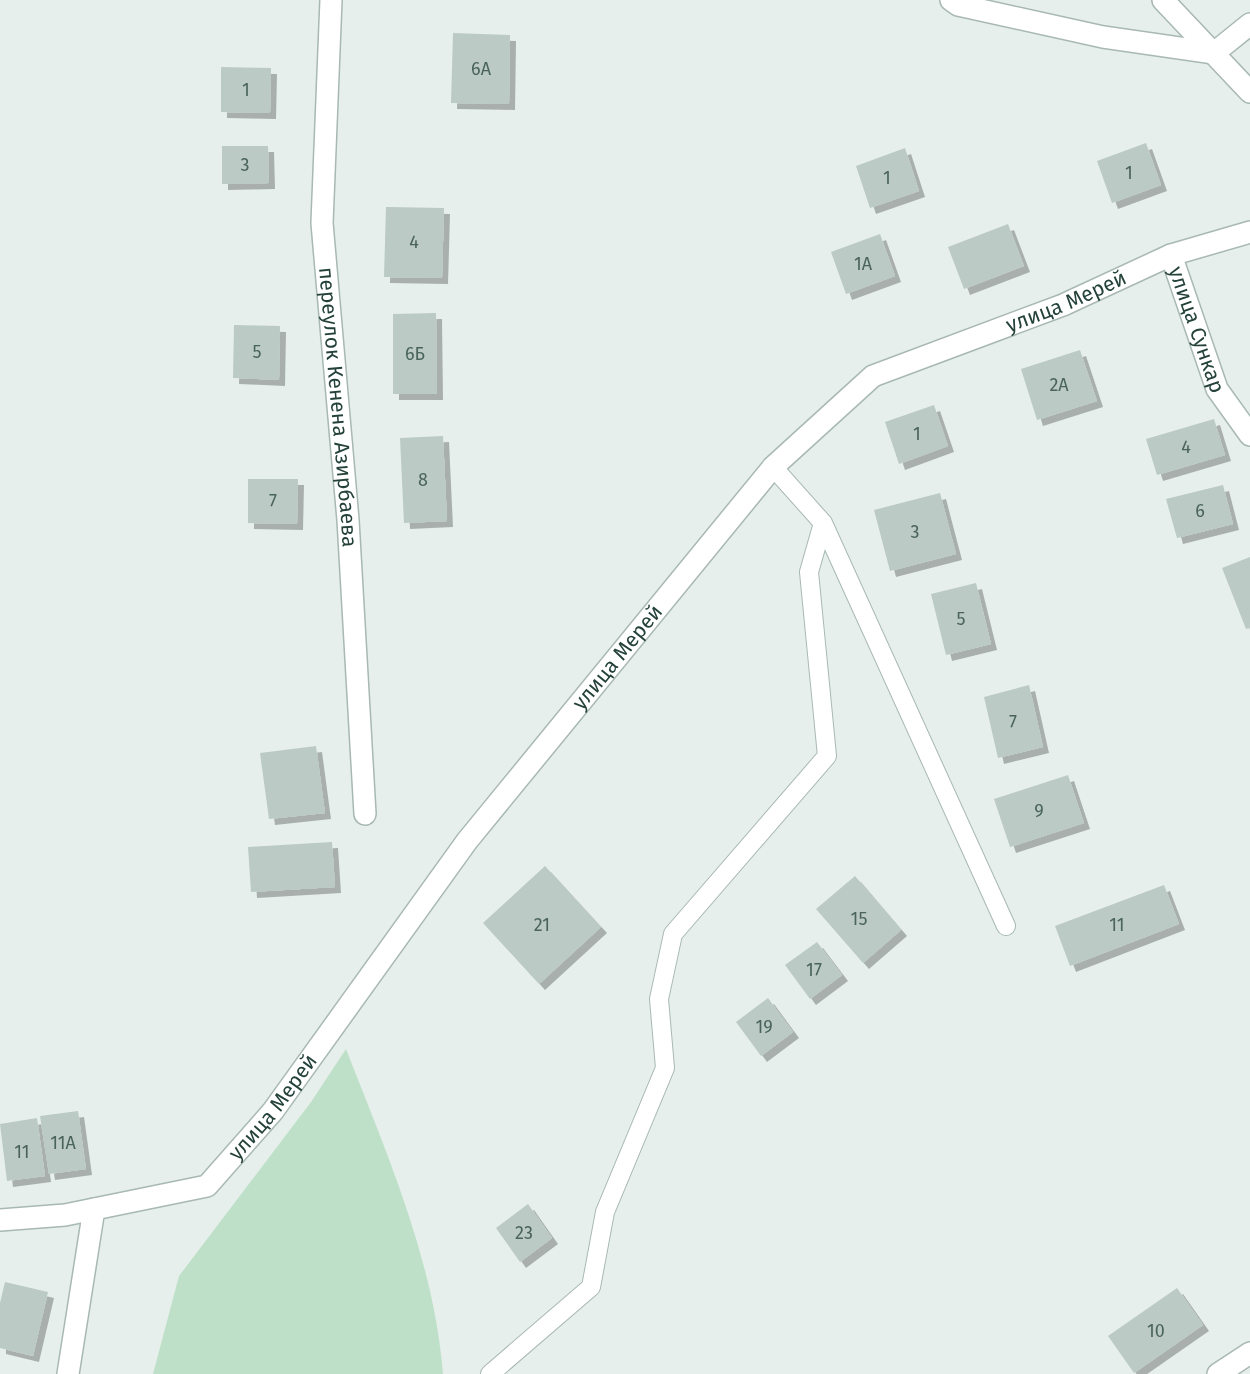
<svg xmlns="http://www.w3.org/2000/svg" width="1250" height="1374" font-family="'Fira Sans',sans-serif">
<defs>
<filter id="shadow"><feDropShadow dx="6" dy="6" stdDeviation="0" flood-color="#0004"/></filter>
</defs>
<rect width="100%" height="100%" fill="#e6efeb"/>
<path fill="#bfe0c8" d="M346,1049C387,1154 434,1261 443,1374H153L179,1276L311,1102Z"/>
<path fill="#bbcac4" filter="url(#shadow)" d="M453,33L510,35L509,104L451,103Z
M221,67L271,68L270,113L221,112Z
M1146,143L1161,185L1112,203L1097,161Z
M222,146H268L269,183L222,184Z
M905,148L919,191L870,208L856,166Z
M386,207L444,208L442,278L384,277Z
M1008,224L1024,266L964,289L948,247Z
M880,234L895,276L846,294L831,252Z
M436,313L437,394H393V314Z
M234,325L280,326L279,380L233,378Z
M1080,350L1097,401L1037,420L1021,369Z
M934,405L948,446L899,464L885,422Z
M1214,419L1225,455L1157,475L1146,439Z
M443,436L447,521L404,523L400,438Z
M248,479H298L297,524L248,523Z
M1223,485L1233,524L1177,538L1166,499Z
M940,493L956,554L890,571L874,510Z
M1250,557V628L1246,629L1222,568Z
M976,583L991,644L946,655L931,594Z
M1029,685L1043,747L998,758L984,697Z
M316,746L325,813L269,819L260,753Z
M1068,775L1084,823L1010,847L994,799Z
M332,842L335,887L251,892L248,847Z
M545,866L601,927L539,984L483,923Z
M855,876L901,930L863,963L816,909Z
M1164,885L1179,924L1070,966L1055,926Z
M817,942L842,975L810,999L785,965Z
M768,998L793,1032L761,1056L736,1022Z
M78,1111L86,1169L49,1174L40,1116Z
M37,1118L45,1176L7,1181L0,1124Z
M528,1204L552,1238L520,1262L496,1228Z
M5,1282L48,1292L33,1356L0,1348V1303Z
M1177,1288L1203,1325L1134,1373L1108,1336Z"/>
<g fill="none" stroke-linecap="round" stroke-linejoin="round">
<defs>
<path id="lane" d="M773,467L823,523L1006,926
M490,1374L591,1287L605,1212L665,1068L659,999L673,934L827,756L809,572L823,523"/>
<g id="street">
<path id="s1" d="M331,0L322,223L348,520L365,814"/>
<path d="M951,0L958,5L1103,37L1214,53L1250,24"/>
<path d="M1163,0L1250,92"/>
<path id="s2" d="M1171,255L1217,389L1250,435"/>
<path id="s3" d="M0,1220L65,1215L207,1186L273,1111L467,841L773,467L873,376L1063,305L1171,255L1250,232"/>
<path d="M68,1374L94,1209"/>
<path d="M1218,1374L1250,1353"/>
</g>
</defs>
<use href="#lane" stroke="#a8b8b2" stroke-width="20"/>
<use href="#street" stroke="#a8b8b2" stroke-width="24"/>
<use href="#lane" stroke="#fff" stroke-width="18"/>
<use href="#street" stroke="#fff" stroke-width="21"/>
</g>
<g text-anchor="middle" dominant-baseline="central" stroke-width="6" stroke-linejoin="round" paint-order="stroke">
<g font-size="18" fill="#4a645c">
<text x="481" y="69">6А</text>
<text x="246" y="90">1</text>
<text x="245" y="165">3</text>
<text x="1129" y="173">1</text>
<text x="887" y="178">1</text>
<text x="414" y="242">4</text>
<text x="863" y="264">1А</text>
<text x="257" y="352">5</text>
<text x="415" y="354">6Б</text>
<text x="1059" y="385">2А</text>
<text x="917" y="434">1</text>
<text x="1186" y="447">4</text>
<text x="423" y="480">8</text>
<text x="273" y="501">7</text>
<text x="1200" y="511">6</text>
<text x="915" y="532">3</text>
<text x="961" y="619">5</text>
<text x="1013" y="722">7</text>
<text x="1039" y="811">9</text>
<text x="859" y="919">15</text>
<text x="542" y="925">21</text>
<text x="1117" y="925">11</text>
<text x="814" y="970">17</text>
<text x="764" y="1027">19</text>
<text x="63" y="1143">11А</text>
<text x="22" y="1152">11</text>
<text x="524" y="1233">23</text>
<text x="1156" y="1331">10</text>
</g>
<g font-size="21" fill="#24423a" stroke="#f7fbf9">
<text stroke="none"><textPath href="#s3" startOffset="1468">улица Мерей</textPath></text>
<text stroke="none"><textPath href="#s2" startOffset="79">улица Сункар</textPath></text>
<text stroke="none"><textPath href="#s1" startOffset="408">переулок Кенена Азирбаева</textPath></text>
<text stroke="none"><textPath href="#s3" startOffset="880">улица Мерей</textPath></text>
<text stroke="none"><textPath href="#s3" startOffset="313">улица Мерей</textPath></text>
</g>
</g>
</svg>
